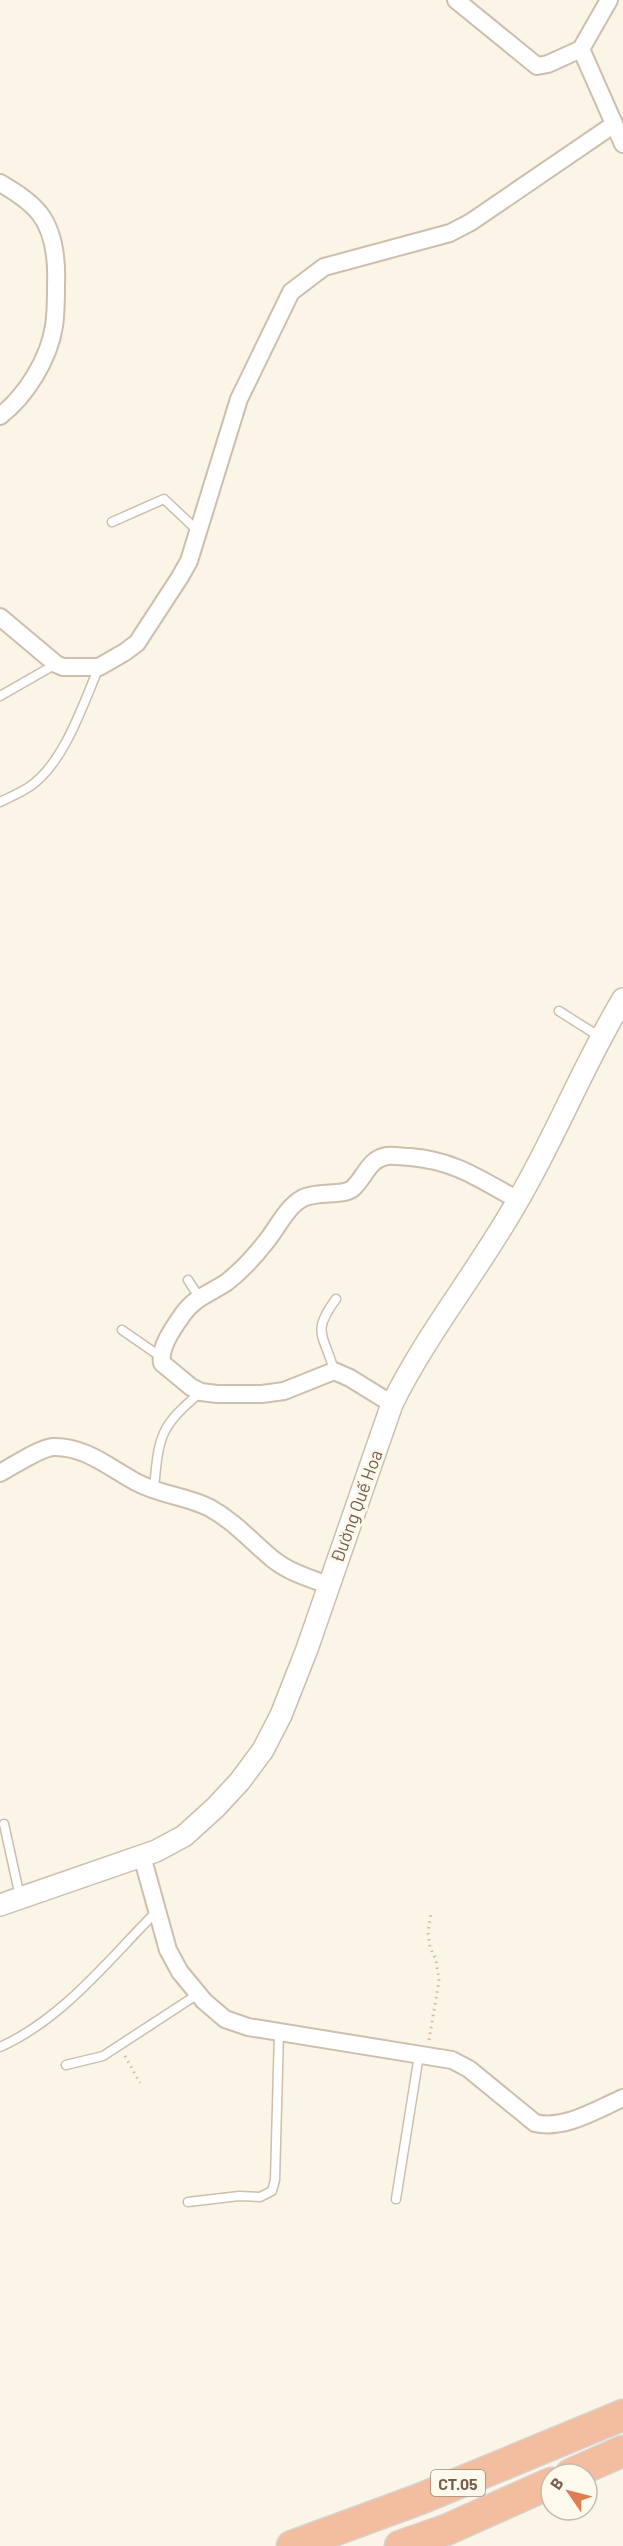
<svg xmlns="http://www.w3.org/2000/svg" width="623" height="2546" font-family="Barlow,sans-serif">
<rect width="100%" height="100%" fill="#fbf5e7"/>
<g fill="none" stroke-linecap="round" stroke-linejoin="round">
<defs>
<path id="service" d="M112,522L164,499L198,531
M0,696L56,664
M0,802C10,797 20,793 29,787C64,764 83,704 99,667
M559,1011L600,1037
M188,1280L199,1297
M122,1330L161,1357
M334,1371C325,1335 310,1334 336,1299
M154,1488C159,1436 159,1427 201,1392
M4,1824L20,1897
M0,2047C63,2019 109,1959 157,1911
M66,2065L103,2056L198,1994
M396,2199L419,2055
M188,2202L239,2196L260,2197L272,2191L275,2180L279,2032"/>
<path id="minor" d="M456,0L537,66L548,64L581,49
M609,0L581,49L623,144
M0,183C14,191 30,201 40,214C55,234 57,261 56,285C56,298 56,313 54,326C49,359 26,396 0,416
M0,617L56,664L63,667H99L125,652L137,643L180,577L189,561L239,399L291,292L324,267L450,233L471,222L613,125
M392,1404L350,1378L334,1371L284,1391L262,1394H217L201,1392L191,1387L162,1363C159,1347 174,1327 183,1314C195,1297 211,1293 227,1282C241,1271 254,1257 265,1243C277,1229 286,1207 303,1198C318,1191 342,1196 352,1189C365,1178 368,1159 387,1156C394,1155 403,1157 410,1157C456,1161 479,1179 518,1200
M0,1473C13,1466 40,1448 53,1447C85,1446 110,1468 136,1482C159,1495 187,1496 210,1508C235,1522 252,1542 274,1560C289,1572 309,1578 328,1585
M142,1856L168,1950L180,1972L204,2001L225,2019L248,2027L452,2060L469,2069L535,2123C564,2130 596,2110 623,2098"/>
<path id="tertiary" d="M0,1905L156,1851L184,1836L216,1807L240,1781L263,1750L281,1715L307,1649L392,1404C427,1333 478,1271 517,1202C556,1136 583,1065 623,999"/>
<path id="motorway" d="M571,2474L623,2451
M292,2546L420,2499L623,2415
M400,2546L446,2530L551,2483"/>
</defs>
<use href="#service" stroke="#cdbead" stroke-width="11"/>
<use href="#minor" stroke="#cdbead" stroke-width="20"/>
<use href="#tertiary" stroke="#cdbead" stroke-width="24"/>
<use href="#motorway" stroke="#d8d2cd" stroke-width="33"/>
<path stroke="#d5baa2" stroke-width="3" stroke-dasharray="1.5 4.5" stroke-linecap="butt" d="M429,2040L439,1981L436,1960L430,1947L428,1932L431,1914
M125,2056L140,2083"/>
<use href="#service" stroke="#fff" stroke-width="8"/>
<use href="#minor" stroke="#fff" stroke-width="16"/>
<use href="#tertiary" stroke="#fff" stroke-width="21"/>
<use href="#motorway" stroke="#f3bda0" stroke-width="30"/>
</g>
<g text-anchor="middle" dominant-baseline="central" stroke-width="6" stroke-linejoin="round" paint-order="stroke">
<rect fill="#fef9ed" stroke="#9d8c7c" stroke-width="1.5" x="431" y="2470" width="54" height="26" rx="4.5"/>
<g font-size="16" font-weight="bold" fill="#745e4c">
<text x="458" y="2483">CT.05</text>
</g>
<g font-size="18" fill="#745e4c" stroke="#fef9ed">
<text transform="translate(356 1506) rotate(-70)">Đường Quế Hoa</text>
</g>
</g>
<g transform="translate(569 2492) rotate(305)"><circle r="28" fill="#fef9ed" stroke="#c7bbad" stroke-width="1.5"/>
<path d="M0-4.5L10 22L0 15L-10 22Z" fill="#e07d51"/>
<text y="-9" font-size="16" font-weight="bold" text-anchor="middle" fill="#745e4c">B</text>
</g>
</svg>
